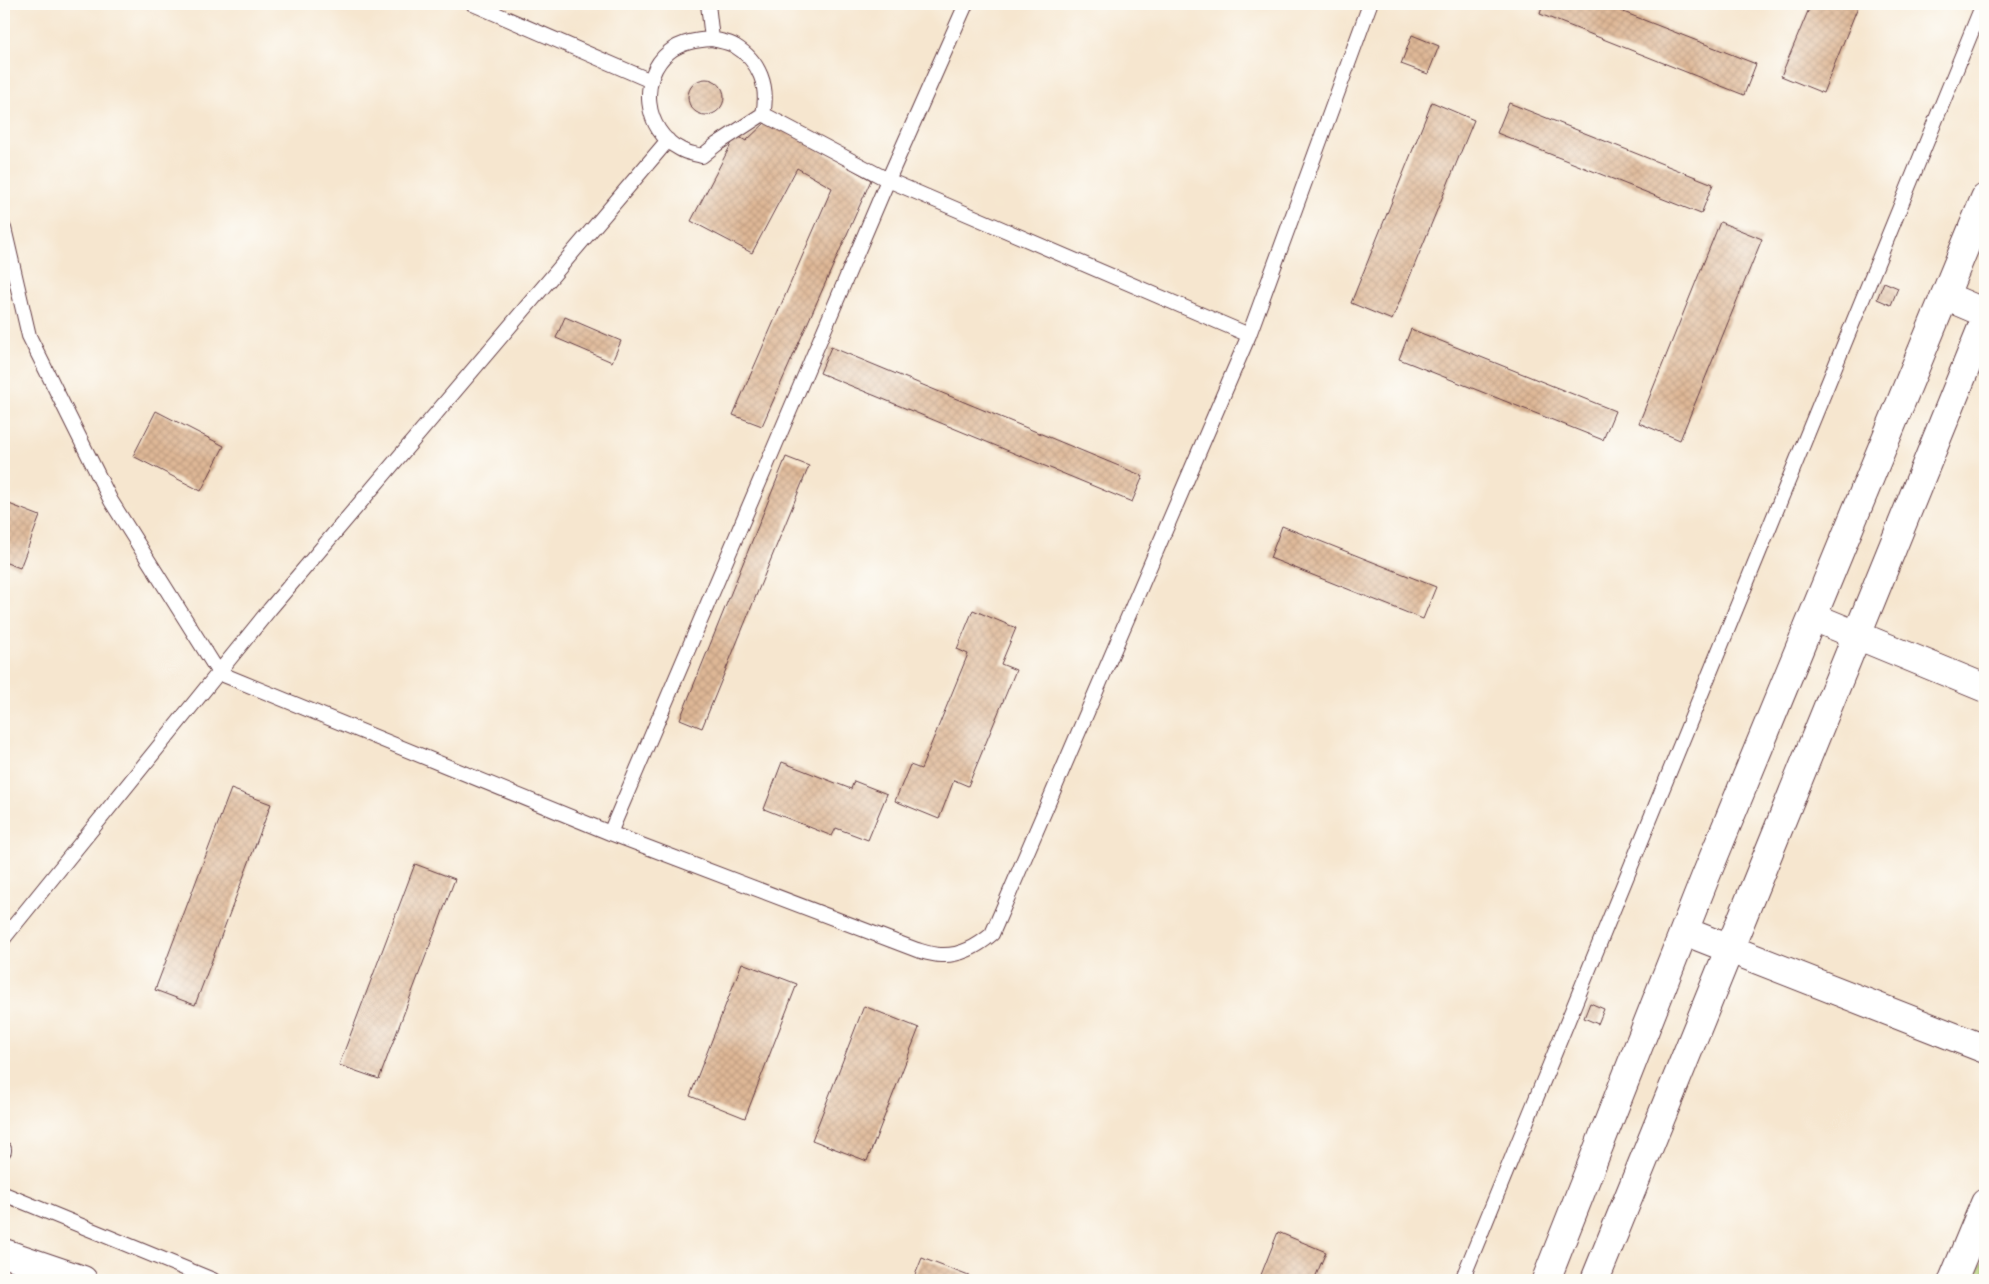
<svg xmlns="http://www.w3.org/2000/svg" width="1989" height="1284" font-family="Pangolin,sans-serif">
<defs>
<pattern id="building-cross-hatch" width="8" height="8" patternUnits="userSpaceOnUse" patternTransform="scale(1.25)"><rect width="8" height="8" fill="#deb796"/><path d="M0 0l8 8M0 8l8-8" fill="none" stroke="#c09d81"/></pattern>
</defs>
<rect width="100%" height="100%" fill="#fdfcf7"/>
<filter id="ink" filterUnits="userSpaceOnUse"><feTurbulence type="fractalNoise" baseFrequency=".02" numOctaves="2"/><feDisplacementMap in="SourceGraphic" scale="10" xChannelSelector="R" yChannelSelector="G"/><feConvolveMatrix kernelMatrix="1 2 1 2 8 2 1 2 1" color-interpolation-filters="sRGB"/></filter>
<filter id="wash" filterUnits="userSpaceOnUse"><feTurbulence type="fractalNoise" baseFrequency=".0096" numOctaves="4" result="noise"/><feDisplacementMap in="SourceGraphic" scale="20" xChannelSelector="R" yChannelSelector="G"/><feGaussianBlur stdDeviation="1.12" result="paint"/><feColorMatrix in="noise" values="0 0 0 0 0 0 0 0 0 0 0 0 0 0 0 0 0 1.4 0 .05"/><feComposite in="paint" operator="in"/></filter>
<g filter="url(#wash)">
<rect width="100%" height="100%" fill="#f6e6cf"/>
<path fill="#b4cf75" stroke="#7f7750" d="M1985,1254V1280H1974Z"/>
<g id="blocks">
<path fill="url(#building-cross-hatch)" d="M1543,4H1603L1756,64L1744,95L1540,14Z
M1811,4H1859L1823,93L1781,76Z
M1412,35L1439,46L1428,74L1401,64Z
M688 97a18 18 0 1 1 36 0a18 18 0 1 1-36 0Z
M1432,102L1474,120L1392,320L1351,303Z
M1509,103L1713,184L1701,214L1497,133Z
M767,121L871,180L762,426L733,415L832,188L797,168L752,253L691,221L736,135L746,141Z
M1720,222L1762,239L1680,440L1639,423Z
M1884,282L1898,288L1891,305L1877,299Z
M565,317L621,341L612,362L556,338Z
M1411,329L1615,411L1603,440L1399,359Z
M831,347L1143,476L1132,502L820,373Z
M156,411L224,446L201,491L133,456Z
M786,457L809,466L702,728L680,719Z
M4,502L40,516L20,568L4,562Z
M1282,526L1436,587L1423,619L1270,558Z
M973,610L1016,628L1001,664L1016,670L968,786L954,780L939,819L895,801L910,765L921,769L968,654L957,649Z
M782,762L851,789L854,781L887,794L868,840L836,828L832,836L764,809Z
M231,789L271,804L195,1005L155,990Z
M415,864L455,879L379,1079L339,1065Z
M742,963L797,984L745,1118L690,1096Z
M1590,1003L1604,1009L1598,1024L1584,1018Z
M864,1006L919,1028L867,1161L812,1140Z
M1278,1232L1326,1252L1314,1280H1259Z
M922,1258L979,1280H913Z"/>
</g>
</g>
<g filter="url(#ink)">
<use href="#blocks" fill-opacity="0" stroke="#643d44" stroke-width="1"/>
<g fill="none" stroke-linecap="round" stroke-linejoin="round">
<defs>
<path id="service" d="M473,4L651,81
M708,4L712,39
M712,39C719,41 729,42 735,46C760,61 769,87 763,114L717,144L702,156C695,154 686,153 680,149C644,131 638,77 669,52C681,42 697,40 712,39Z
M763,114L888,180L1249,335
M4,228L29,336L111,501L219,673L610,833L917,950C924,952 933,955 941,955C960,956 978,946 992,934L1249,335L1370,4
M610,833L888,180L966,4
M4,938L270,609L668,140
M4,1149V1151
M4,1194L213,1280
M1462,1280L1983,4"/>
<path id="minor" d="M1945,296L1985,313
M1813,617L1985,688
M1684,931L1985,1049
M4,1253L83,1280
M1546,1280L1705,878L1985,198
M1595,1280L1985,320
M1953,1280L1985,1203"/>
</defs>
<use href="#service" stroke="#643d44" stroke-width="16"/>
<use href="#minor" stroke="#643d44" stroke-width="30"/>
<use href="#service" stroke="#fff" stroke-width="14"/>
<use href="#minor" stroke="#fff" stroke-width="28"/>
</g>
</g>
<rect width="1989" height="1284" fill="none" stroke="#fdfcf7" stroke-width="20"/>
</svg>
